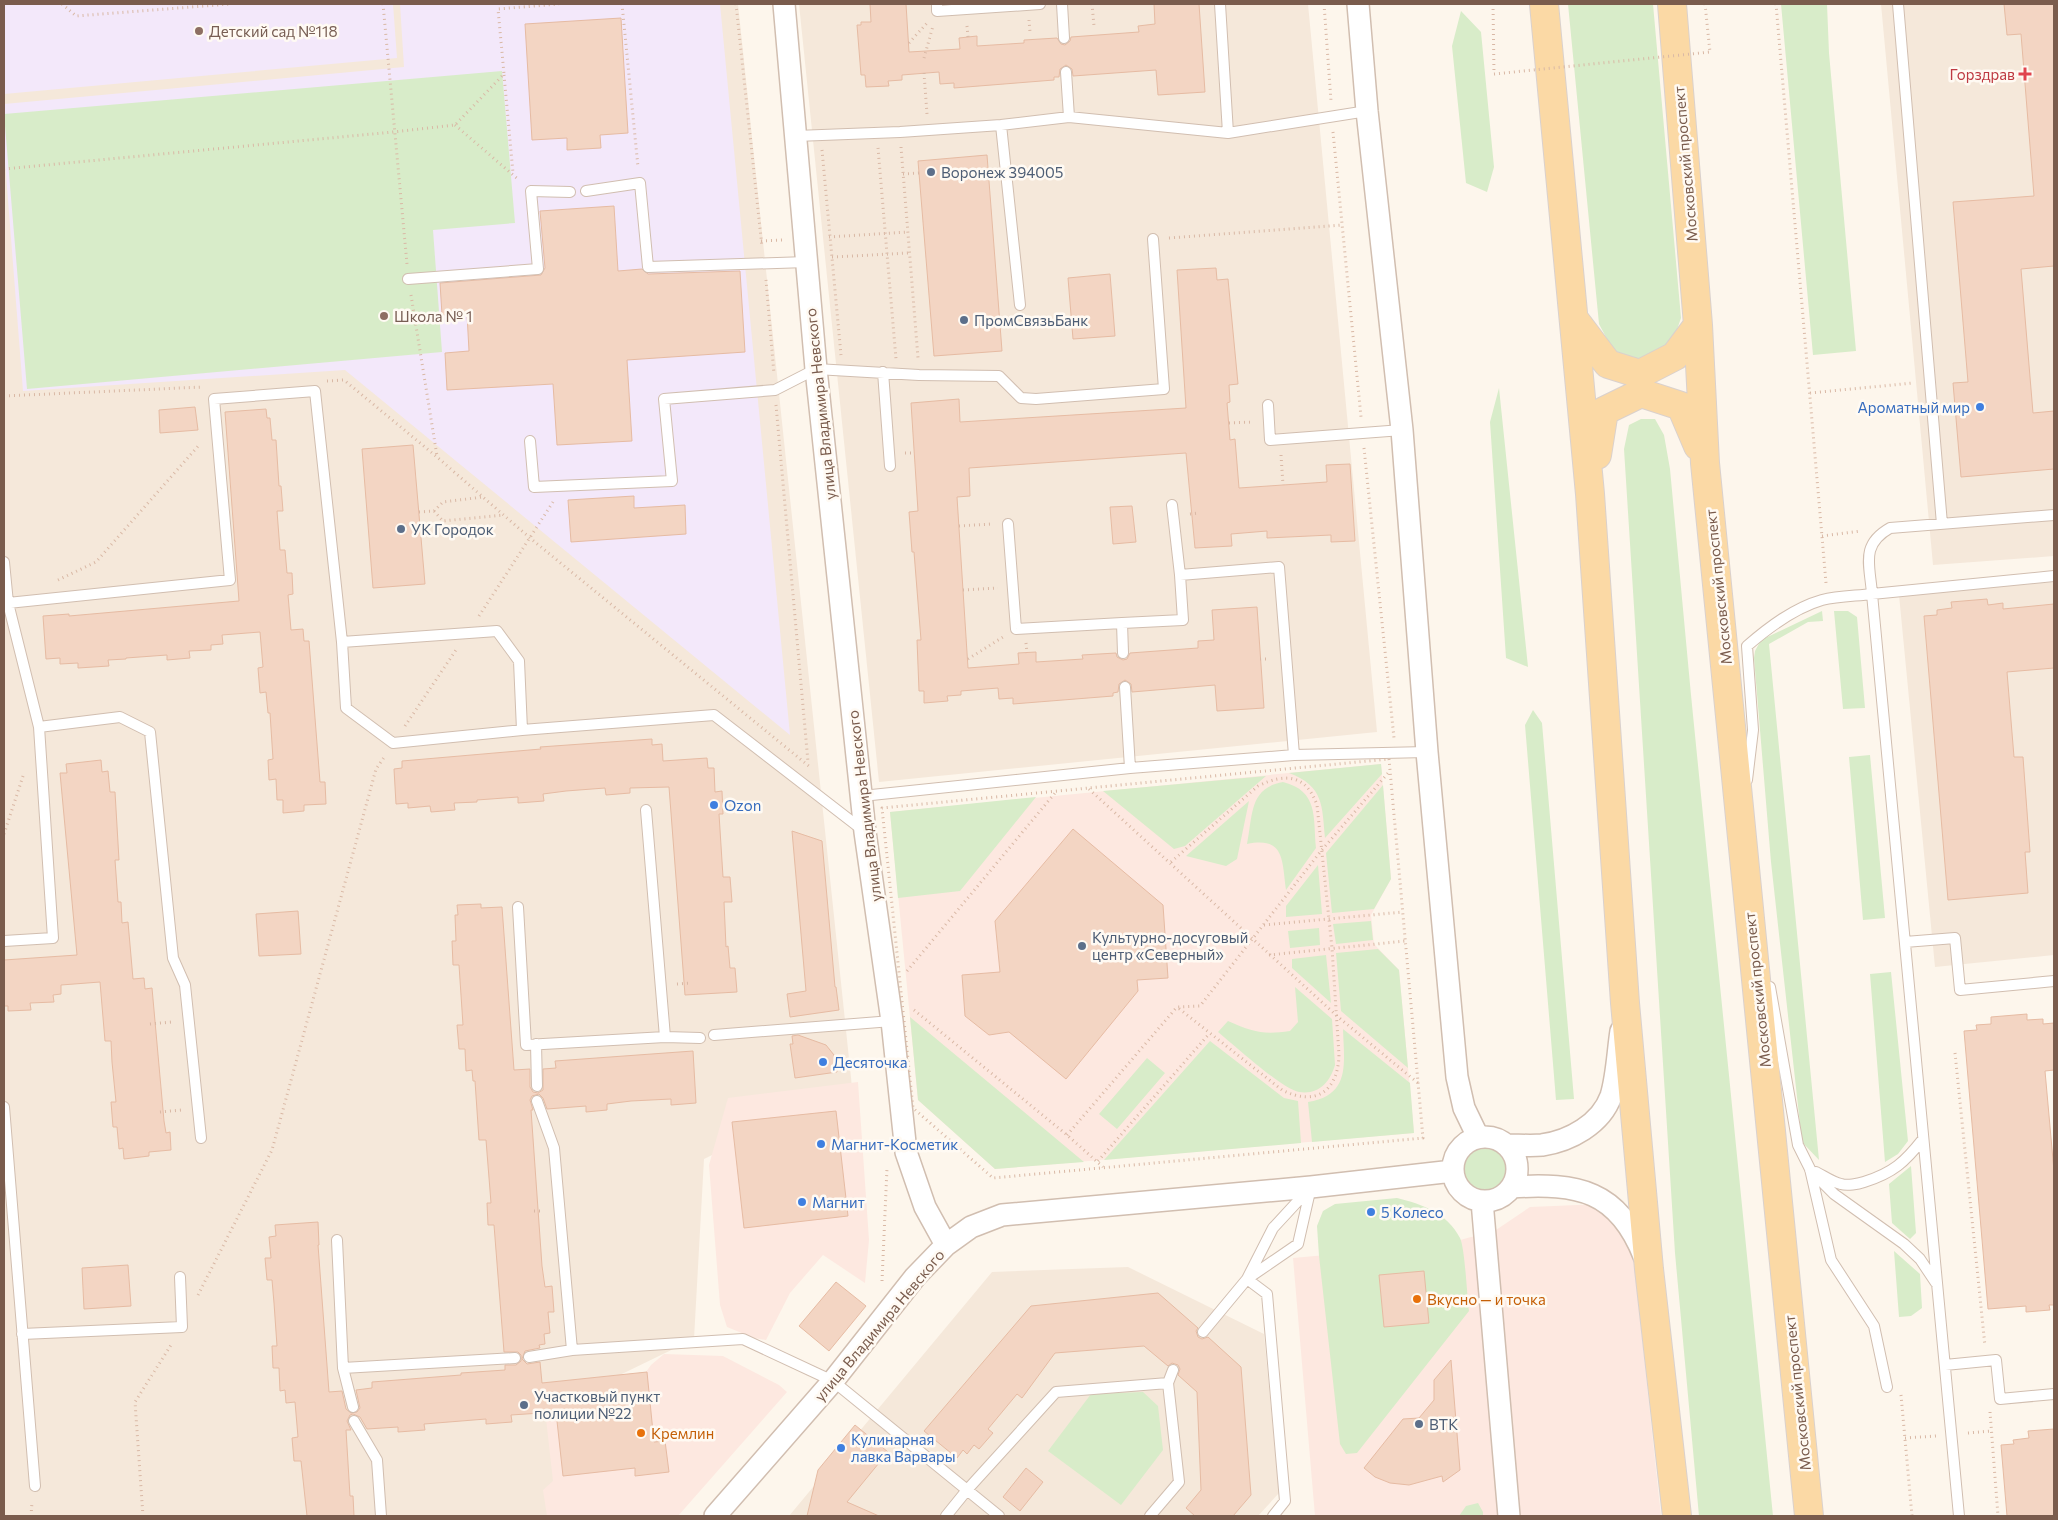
<svg xmlns="http://www.w3.org/2000/svg" width="2058" height="1520" font-family="Commissioner,sans-serif">
<rect width="100%" height="100%" fill="#fdf6ec"/>
<path fill="#f5e8da" d="M4,4H738L852,1087L704,1159L694,1339L556,1406L562,1516H4Z
M799,4H1308L1377,732L879,782Z
M1881,4H2054V556L1933,565Z
M2054,582V955L1935,967L1899,595Z
M1128,1267L1264,1334L1279,1493L1258,1516H789L992,1272Z"/>
<path fill="#fde8e0" d="M1381,764L1391,879L1371,915L1374,944L1399,970L1414,1133L995,1169L918,1100L890,812Z
M858,1082L869,1240L865,1283L823,1255L790,1293L766,1340L754,1338L727,1327L720,1305L709,1165L728,1098Z
M1601,1204L1631,1235L1661,1516H1315L1293,1258L1446,1244L1496,1230L1530,1207Z
M664,1354L723,1356L779,1385L787,1392L678,1516H547L543,1490L553,1481L542,1383L646,1372L651,1365Z"/>
<path fill="#f3e8fa" d="M4,4H393L397,58L4,94Z
M400,4H720L790,735L345,370L23,391L4,149V104L404,67Z"/>
<path fill="#d8ecc9" d="M1568,4H1653L1681,318L1671,347L1643,361L1614,352L1599,324Z
M1781,4H1827L1829,53L1856,351L1813,355Z
M1461,11L1481,32L1494,167L1487,192L1466,183L1452,46Z
M502,71L515,223L433,230L442,352L27,389L4,114Z
M1499,388L1528,667L1506,658L1490,422Z
M1641,419H1655L1664,435L1670,469L1691,695L1773,1516H1699L1675,1253L1624,449L1629,425Z
M1822,611L1823,621L1808,622L1769,644L1819,1160L1802,1142L1771,862L1754,658L1755,651L1761,640Z
M1834,611H1848L1857,617L1865,708L1843,709Z
M1533,710L1542,723L1574,1099L1556,1100L1525,725Z
M1870,755L1885,918L1863,920L1849,757Z
M1381,764L1382,774L1325,838C1322,806 1324,786 1289,773Z
M1266,776L1185,846L1174,849L1103,791Z
M1283,782C1319,791 1313,818 1316,848L1286,890C1282,861 1285,836 1247,844C1253,815 1249,788 1283,782Z
M1383,785L1391,879L1374,909L1332,913L1326,853Z
M1036,797L960,891L898,898L890,812Z
M1249,801L1237,859L1226,866L1186,856Z
M1318,865L1322,914L1286,917V906Z
M1371,921L1373,940L1336,944L1333,924Z
M1319,928L1320,945L1290,948L1288,931Z
M1378,949L1399,970L1408,1068L1341,1011L1336,953Z
M1326,955L1331,1003L1292,968V959Z
M1891,972L1908,1141L1898,1154L1885,1162L1870,974Z
M1295,987L1332,1019L1335,1065C1330,1082 1319,1095 1299,1092C1282,1089 1234,1045 1218,1032L1228,1021C1253,1032 1263,1035 1290,1031L1298,1022Z
M910,1017L1084,1162L995,1169L918,1100Z
M1343,1029L1410,1083L1414,1133L1312,1142L1308,1102C1351,1095 1344,1063 1343,1029Z
M1210,1041L1284,1098L1298,1101L1301,1143L1104,1160Z
M1147,1058L1165,1073L1117,1129L1099,1114Z
M1460 1168a24 24 0 1 1 48 0a24 24 0 1 1-48 0Z
M1911,1166L1916,1233L1910,1239L1892,1223L1889,1184Z
M1397,1198C1422,1204 1447,1213 1460,1238C1465,1248 1467,1297 1469,1311L1357,1453L1346,1454L1340,1444L1319,1256L1317,1226L1323,1211L1335,1204Z
M1894,1251L1920,1274L1922,1308L1911,1316L1899,1317Z
M1143,1392L1158,1406L1163,1450L1121,1505L1048,1451L1091,1394Z
M1478,1503L1483,1512V1516H1459L1466,1506Z"/>
<path fill="#f3d5c3" stroke="#e6bba3" d="M870,4H906L909,52L960,49L959,38L977,36V46L1024,43V40L1057,38L1061,44L1065,45L1070,41L1071,37L1139,32L1138,26L1155,24L1154,4H1199L1205,92L1158,95L1156,70L1073,76L1072,69L1066,65L1060,69L1059,77H1054V80L954,88V83L940,84L939,72L902,75V80L888,81L889,86L866,87L865,75H861L857,25H861V22H871Z
M2004,4H2054V266L2021,269L2033,413L2054,411V469L1961,477L1953,383L1968,382L1953,202L2034,196L2021,34L2007,35Z
M621,18L628,133L600,135L601,148L567,150V138L532,140L525,24Z
M987,155L1002,351L934,356L918,161Z
M614,206L618,271L642,269L648,274L740,271L745,352L627,360L632,441L557,445L553,384L447,390L445,353L469,351L467,314L442,315L440,283L541,275L545,268L540,211Z
M1216,268L1217,280L1228,279L1238,384L1229,385L1230,402L1227,403L1230,440L1235,439L1239,488L1327,482L1326,465L1350,464L1355,541L1331,542V535L1267,538V531L1231,534L1232,546L1195,548L1186,453L969,468L970,496L957,497L968,668L1019,664L1018,653L1036,652V662L1083,659L1082,655L1116,653L1117,657L1123,660L1127,659L1130,653L1198,648V641L1214,640L1212,610L1257,607L1264,708L1217,711L1215,685L1132,692L1131,684L1125,680L1119,684L1118,692L1113,693V696L1013,704V698L999,699L998,688L961,691V695L947,696L948,701L924,703V691H919L917,640H921L914,552H912L909,512L918,511L911,403L959,399L960,422L1186,408L1177,270Z
M1110,274L1115,336L1073,339L1068,278Z
M195,407L198,430L160,433L159,410Z
M266,409L267,418H270L272,440H276L279,486H281L283,511H277L280,550H285L287,573H292L293,594L288,595L291,630L303,629L304,641H309L320,782H325L326,804L304,805V811L283,813V800H277L276,779L269,780L268,760L273,759L270,713H268L266,692L260,693L258,668L263,667L260,632L222,635L223,644L211,645V650L189,651L190,658L167,660V655L126,658V659L108,660L109,666L78,668V663L60,664V658L46,659L43,616L69,614V616L239,601L225,412Z
M413,445L425,584L373,588L362,449Z
M634,496V508L685,505L686,534L571,542L568,500Z
M1132,506L1136,542L1113,544L1110,507Z
M1987,599L1988,605L2003,603V609L2054,604V668L2007,672L2014,757H2023L2030,852H2025L2028,893L1948,900L1924,616L1937,615V610L1952,608L1951,602Z
M652,739V745L662,744L663,761L707,758L708,768H714L715,792L722,791L723,814H719L723,877H730L732,902H724L726,947L728,946L730,968H735L737,992L685,995L669,787L630,788V793L606,795L605,788L566,791L543,794L544,801L518,803V797L477,800V802L454,803L455,810L431,812L430,806L408,808V803L396,804L394,769L402,768V761L541,749L540,747Z
M101,760L102,772L108,771L110,792H115L119,860H115L118,902H121L122,923L128,922L133,979L144,978L145,989L152,988L164,1121L166,1133L170,1132L171,1150L149,1152V1156L124,1159L123,1148L119,1149L117,1127H113L111,1102H116L112,1062L111,1041H105L100,982L61,985V994L53,995L54,1002L30,1003L31,1010L8,1011V1006H4V960L77,955L60,773H67L66,764Z
M1073,829L1163,905L1168,978L1137,980L1138,991L1066,1079L1009,1032L989,1035L965,1016L962,975L1000,972L995,921Z
M792,831L822,841L835,987H836L839,1010L790,1017L787,994L806,991Z
M481,904V908L502,907L514,1070L530,1069V1087L533,1092L538,1093L543,1090V1069L556,1068L555,1061L693,1051L696,1103L671,1105V1099L631,1101L607,1104V1110L586,1112V1106L547,1109L543,1098L539,1094L532,1096L530,1100L533,1110H531L542,1266L545,1287L552,1286L554,1312H548L550,1333L544,1334L545,1344L539,1345L540,1348L525,1351L522,1359L527,1364L540,1362L542,1383L647,1372L654,1442L665,1441L669,1472L635,1476V1468L563,1476L556,1412L511,1415L512,1422L486,1424V1419L424,1424L425,1430L398,1432V1427L367,1429L360,1417L353,1414L350,1415L347,1421L351,1430H346L350,1496H353L354,1516H307L301,1461H294L292,1438L298,1437L295,1402L286,1403L285,1390L280,1391L279,1368H273L272,1346H277L274,1303L272,1280H267L265,1258H271L269,1237L276,1236L275,1225L318,1222L319,1245H318L329,1392L342,1391L346,1409L351,1413L357,1412L360,1408L356,1390L372,1388V1382L461,1375V1373L505,1370V1365H516L521,1361V1355L518,1352H504L494,1225H488L487,1203H491L486,1140H479L475,1081H473L472,1070L466,1071L465,1049H459L457,1025H463L459,965H453L452,941H456L455,915H458L457,905Z
M298,911L301,954L259,956L256,914Z
M2027,1014V1020L2043,1019V1024L2054,1023V1070L2045,1071L2054,1171V1305H2049L2050,1310L2026,1312V1306L1988,1309L1964,1031L1977,1030L1976,1025L1991,1024V1017Z
M798,1035L826,1045L834,1055L837,1072L795,1078L790,1044H793L792,1036Z
M836,1111L848,1216L744,1228L732,1122Z
M128,1265L131,1306L84,1309L82,1268Z
M1424,1271L1429,1323L1384,1327L1379,1275Z
M836,1282L866,1306L829,1351L799,1326Z
M1158,1293L1198,1328L1196,1331L1198,1337L1202,1339L1208,1337L1241,1367L1251,1495L1233,1516H1195L1186,1508L1201,1490L1197,1392L1178,1375L1180,1369L1178,1365L1172,1363L1168,1366L1144,1346L1055,1353L1022,1398L1017,1394L988,1429L993,1433L979,1449L974,1445L967,1454L963,1450L957,1458L924,1431L1031,1306Z
M1451,1360L1460,1470L1443,1482L1442,1476L1409,1485L1390,1483L1375,1477L1364,1468L1403,1419L1419,1418L1434,1400V1380Z
M855,1425L888,1452L847,1502L879,1516H807L818,1470Z
M2054,1429V1516H2007L2001,1445L2014,1444L2013,1440L2029,1438L2028,1431Z
M1026,1468L1043,1482L1020,1511L1003,1497Z"/>
<g fill="none" stroke-linecap="round" stroke-linejoin="round">
<defs>
<path id="lane" d="M937,4V11L1040,4
M1062,4L1064,38
M1220,4L1228,133
M1898,4L1942,524
M1066,72L1069,117
M1001,125L1020,305
M796,136L900,132L1001,125L1069,117L1228,133L1367,111
M586,191L640,183L648,267L807,262
M408,279L538,269L531,191L570,192
M883,372L890,466
M1268,405L1270,440L1402,430
M530,441L534,487L672,481L664,399L775,390L816,369L919,375L999,376L1021,398L1036,399L1164,389L1153,239
M1172,505L1180,575L1279,567L1294,755
M1008,524L1016,629L1122,623
M4,562L8,603L39,727L53,938L4,941
M8,603L230,580L214,399L315,391L342,642L346,708L393,743L522,730L714,715L864,831
M342,642L497,631L519,661L522,730
M1123,653L1122,623L1183,620L1180,575
M1125,687L1130,768
M39,727L120,717L150,732L173,958L185,985L201,1138
M1747,780L1753,730L1747,646C1769,627 1794,608 1822,600C1838,596 1856,596 1872,594C1870,565 1860,545 1890,528L2054,515
M862,796L1130,768L1294,755L1427,752
M646,810L665,1037
M518,907L526,1045L665,1037L700,1038
M1905,942L1955,938L1960,990L2054,981
M1770,987L1798,1145L1810,1169L1831,1260L1874,1326L1887,1387
M714,1035L892,1021
M536,1044L537,1086
M537,1101L554,1148L572,1350L743,1339L833,1381L999,1516
M4,1107L35,1486
M1810,1170L1834,1194L1904,1244L1920,1259L1936,1283
M1816,1172C1824,1176 1832,1182 1841,1184C1847,1186 1858,1184 1864,1182C1893,1173 1905,1162 1923,1139
M337,1240L343,1368L515,1358
M1203,1332L1247,1279L1273,1228L1309,1189
M22,1334L182,1327L180,1277
M529,1357L572,1350
M1945,1365L1996,1360L2000,1399L2054,1394
M343,1368L353,1407
M1168,1383L1173,1370
M354,1421L377,1460L381,1516
M946,1516L967,1490L1056,1392L1168,1383L1179,1482L1150,1516
M1273,1516L1285,1501L1267,1294L1247,1279L1298,1244L1311,1187
M1959,1516L1872,594L2054,576"/>
<path id="street" d="M784,4L816,369L865,832L892,1021L906,1152L925,1207L946,1245
M1358,4L1367,111L1402,430L1427,752L1457,1077L1464,1108L1478,1137
M1453 1169a32 32 0 1 1 64 0a32 32 0 1 1-64 0Z
M1507,1145C1518,1145 1531,1146 1542,1145C1570,1141 1601,1124 1611,1096C1617,1077 1618,1050 1621,1031
M1512,1187C1578,1183 1618,1190 1644,1256
M1482,1201L1509,1516
M715,1516L833,1381L915,1277L946,1245L971,1227L1002,1215L1311,1187L1453,1171"/>
<path id="primary" d="M1544,4L1590,494L1625,1003L1649,1269L1677,1516
M1672,4L1698,325L1705,463L1809,1516
M1574,319L1608,364L1640,374L1675,356L1698,325
M1597,455L1604,411L1641,393L1681,406L1698,446"/>
</defs>
<use href="#lane" stroke="#d1beb0" stroke-width="12"/>
<use href="#street" stroke="#d1beb0" stroke-width="24"/>
<use href="#primary" stroke="#dad1cd" stroke-width="30"/>
<path stroke="#d9b8a5" stroke-width="3" stroke-dasharray="1 4" stroke-linecap="butt" d="M62,4L76,16L230,4
M383,4L407,264
M622,4L638,167
M736,4L762,247
M1092,4L1094,26
M1324,4L1331,101
M1493,4L1494,74
M1705,4L1710,52
M1776,4L1826,583
M1029,20L1030,32
M967,26L968,37
M909,43L927,23
M924,58L933,26
M924,73L927,114
M504,75L513,173
M455,125L519,180
M1333,132L1361,417
M901,147L918,358
M878,148L896,359
M822,150L841,355
M4,169L393,132L455,125L504,74L498,9L559,4
M903,174L919,173
M829,237L908,232
M1169,238L1342,225
M761,241L783,240
M832,257L909,253
M766,280L774,374
M411,295L437,456
M327,381L344,380L437,457L530,538L810,767
M1810,393L1913,383
M4,396L203,387
M776,405L808,762
M1229,423L1253,422
M1364,448L1394,738
M905,453H914
M1281,455L1283,485
M434,511L443,521L504,515
M419,512L434,511L443,502L483,497
M1190,514L1199,513
M959,526L991,524
M1822,536L1861,531
M58,580L96,562L200,444
M963,590L998,588
M479,616L553,502
M1026,643L1027,653
M968,659L1003,637
M1260,659H1270
M405,726L456,650
M1389,759L1423,1138L993,1178L913,1108L882,808Z
M1089,789L1337,1016L1418,1083
M4,834L24,773
M1171,862L1258,786C1285,773 1306,774 1317,805L1332,948L1339,1055C1338,1091 1316,1107 1282,1090L1177,1007
M1264,925L1403,912
M1269,955L1405,941
M907,971L1055,793
M677,984L691,983
M914,1010L1067,1135L1103,1167
M150,1024L172,1022
M1955,1053L1985,1346
M160,1112L182,1110
M1067,1135L1177,1007L1200,1006L1321,851L1389,772
M1098,1161L1209,1034
M534,1211H544
M882,1281L887,1168
M198,1295L272,1150L376,769L385,756
M1901,1395L1912,1516
M1990,1412L1998,1516
M1968,1433L1991,1431
M1905,1438L1936,1436
M31,1516L32,1502
M143,1516L135,1402L171,1345"/>
<use href="#lane" stroke="#fff" stroke-width="10"/>
<use href="#street" stroke="#fff" stroke-width="21"/>
<use href="#primary" stroke="#fbd9a5" stroke-width="28"/>
<path stroke="#d9b8a5" stroke-width="3" stroke-dasharray="1 4" stroke-linecap="butt" d="M1494,74L1710,52"/>
</g>
<g fill="#8d6e63" stroke="#fffaf3" stroke-width="2">
<circle cx="199" cy="31" r="5"/>
<circle cx="384" cy="316" r="5"/>
</g>
<path fill="#e0444e" stroke="#fffaf3" stroke-width="2" d="M2022.5 66.5h5v5h5v5h-5v5h-5v-5h-5v-5h5z"/>
<g fill="#5c6f8a" stroke="#fffaf3" stroke-width="2">
<circle cx="931" cy="172" r="5"/>
<circle cx="964" cy="320" r="5"/>
<circle cx="401" cy="529" r="5"/>
<circle cx="1082" cy="946" r="5"/>
<circle cx="524" cy="1405" r="5"/>
<circle cx="1419" cy="1424" r="5"/>
</g>
<g fill="#3f7fe0" stroke="#fffaf3" stroke-width="2">
<circle cx="1980" cy="407" r="5"/>
<circle cx="714" cy="805" r="5"/>
<circle cx="823" cy="1062" r="5"/>
<circle cx="821" cy="1144" r="5"/>
<circle cx="802" cy="1202" r="5"/>
<circle cx="1371" cy="1212" r="5"/>
<circle cx="841" cy="1448" r="5"/>
</g>
<g fill="#e8710a" stroke="#fffaf3" stroke-width="2">
<circle cx="1417" cy="1299" r="5"/>
<circle cx="641" cy="1433" r="5"/>
</g>
<g text-anchor="middle" dominant-baseline="central" stroke-width="5" stroke-linejoin="round" paint-order="stroke">
<g font-size="15" fill="#785e54" stroke="#fffaf3" text-anchor="start">
<text x="209" y="31">Детский сад №118</text>
<text x="394" y="316">Школа № 1</text>
</g>
<g font-size="15" fill="#be3a42" stroke="#fffaf3" text-anchor="end">
<text x="2015" y="74">Горздрав</text>
</g>
<g font-size="15" fill="#7a5c4d" stroke="#fffaf3">
<text transform="translate(1685 164) rotate(-95)">Московский проспект</text>
<text transform="translate(820 404) rotate(-96)">улица Владимира Невского</text>
<text transform="translate(1718 587) rotate(-96)">Московский проспект</text>
<text transform="translate(864 806) rotate(-97)">улица Владимира Невского</text>
<text transform="translate(1757 990) rotate(-96)">Московский проспект</text>
<text transform="translate(879 1325) rotate(-50)">улица Владимира Невского</text>
<text transform="translate(1797 1393) rotate(-96)">Московский проспект</text>
</g>
<g font-size="15" fill="#4e5e75" stroke="#fffaf3" text-anchor="start">
<text x="941" y="172">Воронеж 394005</text>
<text x="974" y="320">ПромСвязьБанк</text>
<text x="411" y="529">УК Городок</text>
<text x="1092" y="937">Культурно-досуговый<tspan x="1092" dy="17">центр «Северный»</tspan></text>
<text x="534" y="1396">Участковый пункт<tspan x="534" dy="17">полиции №22</tspan></text>
<text x="1429" y="1424">ВТК</text>
</g>
<g font-size="15" fill="#366cbe" stroke="#fffaf3" text-anchor="start">
<text x="1970" y="407" text-anchor="end">Ароматный мир</text>
<text x="724" y="805">Ozon</text>
<text x="833" y="1062">Десяточка</text>
<text x="831" y="1144">Магнит-Косметик</text>
<text x="812" y="1202">Магнит</text>
<text x="1381" y="1212">5 Колесо</text>
<text x="851" y="1439">Кулинарная<tspan x="851" dy="17">лавка Варвары</tspan></text>
</g>
<g font-size="15" fill="#c56008" stroke="#fffaf3" text-anchor="start">
<text x="1427" y="1299">Вкусно — и точка</text>
<text x="651" y="1433">Кремлин</text>
</g>
</g>
<rect width="2058" height="1520" fill="none" stroke="#7a5c4d" stroke-width="10"/>
</svg>
